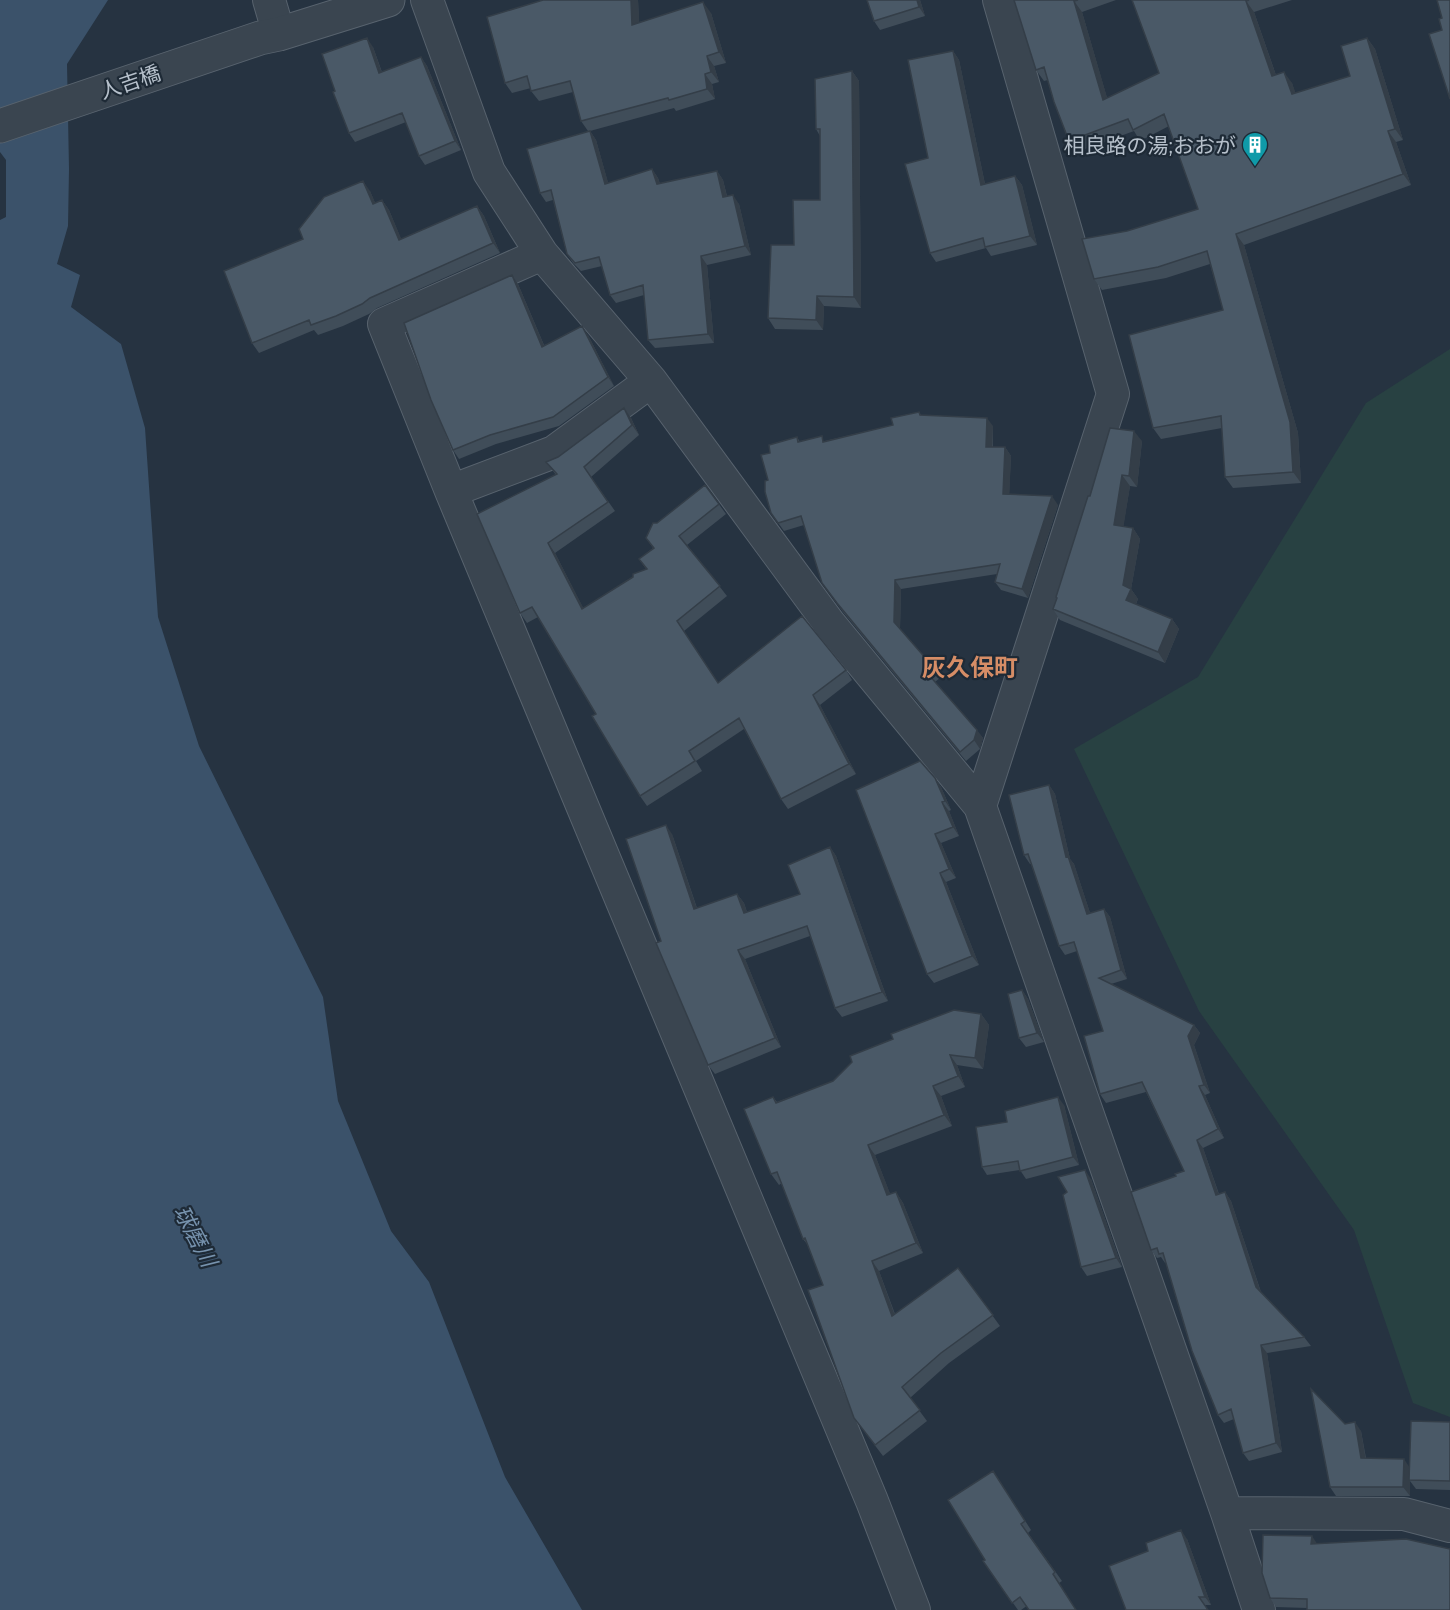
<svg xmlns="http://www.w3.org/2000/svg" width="1450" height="1610" font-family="Montserrat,'Noto Sans JP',sans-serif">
<rect width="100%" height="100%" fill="#263341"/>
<path fill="#284142" d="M1450,349V1417L1413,1403L1354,1230L1199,1011L1074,749L1198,677L1366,403Z"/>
<path fill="#3b526a" d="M0,0H108L67,64L69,169L68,226L57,264L80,275L71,307L121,344L145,428L158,617L199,746L323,997L338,1101L391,1231L429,1282L505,1477L582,1610H0V220L6,217V160L0,152Z"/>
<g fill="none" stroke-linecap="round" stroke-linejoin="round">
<defs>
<path id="minor" d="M269,0L279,34
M427,0L489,172L542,254L651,381L829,623L980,806L1227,1513L1259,1610
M542,254L384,324L451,491L872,1501L914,1610
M451,491L554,452L651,381
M980,806L1113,394L999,0
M1227,1513L1404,1514L1450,1526"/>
<path id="tertiary" d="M0,126L260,38L279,34L388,0"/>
</defs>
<use href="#minor" stroke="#58636e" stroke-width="34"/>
<use href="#tertiary" stroke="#58636e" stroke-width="35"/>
<use href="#minor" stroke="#3a4550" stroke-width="32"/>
<use href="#tertiary" stroke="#3a4550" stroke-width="33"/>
</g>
<path fill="#404d59" d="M638,0L639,22L711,13L726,63L714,66L719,82L712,84L715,99L676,111L674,108L590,131L596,140L608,183L652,169L658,178L660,184L717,171L723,180L727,196L739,204L751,255L707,265L714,343L655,348L648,340L644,295L616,303L610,295L602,266L581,271L573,263L567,254L553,200L546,202L540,193L588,131L581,121L573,92L539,101L531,91V88L512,93L505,83Z
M920,0L925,16L880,30L874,21Z
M1014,0H1116L1082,12L1107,98L1159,73L1132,0H1292L1254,12L1276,75L1292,83L1295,93L1350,76L1367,38L1375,49L1403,140L1396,142L1411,185L1244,245L1298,433L1301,483L1233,488L1225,477L1222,428L1161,439L1153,428L1223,310L1210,264L1166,278L1102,290L1094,279L1127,231L1198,209L1169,126L1140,141L1134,131L1077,152L1069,141L1048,80L1044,81L1036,70Z
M373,47L382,72L421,57L427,66L461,150L425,165L419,156L406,122L355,142L349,133L335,91Z
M953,51L959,60L985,184L1015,176L1022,185L1037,245L991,256L986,248L936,262L930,253L928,158Z
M852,71L859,81L861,308L824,306L823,330L775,329L768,318L794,245L820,200V136L816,129Z
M370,191L375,203L382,200L389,210L401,239L477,206L484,216L500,253L377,308L369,314L343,326L318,335L314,330L259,353L252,343L303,239Z
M512,275L518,284L544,345L588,335L614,386L559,426L496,444L459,459L453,450Z
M919,412L921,415L993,426V447H1005L1011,456L1009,495L1058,505L1028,598L1001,590L995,582L997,574L901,589L900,629L935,669L941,677L935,682L983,738L980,749L966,761L843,612L822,583L804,525L784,531L771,513L768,480L770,453L797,437L800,442L825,441L893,425Z
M631,418L639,435L591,477L615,511L555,553L583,608L646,569L639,559L653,548L646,538L657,523L705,485L726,514L687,545L727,596L684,631L718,683L846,670L852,680L820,705L856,774L788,809L781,799L744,729L696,761L702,771L647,806L640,796L596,714L538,617L527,623L520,613L556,475L546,462L558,457Z
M1142,441L1137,487L1130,486L1123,527L1133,528L1140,539L1131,589L1138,599L1136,604L1172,619L1179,629L1165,663L1060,620L1053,609L1057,599L1056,597L1090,496Z
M935,778L941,787L951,810L949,811L959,836L941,843L956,878L946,882L979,965L934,983L927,974Z
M1049,785L1055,794L1070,859L1074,864L1090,913L1104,909L1110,917L1127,979L1111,984L1194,1025L1200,1033L1194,1045L1210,1093L1205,1095L1224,1138L1203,1148L1219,1194L1225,1192L1231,1201L1261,1292L1304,1337L1311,1346L1267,1353L1282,1452L1249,1461L1243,1453L1234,1419L1224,1423L1218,1415L1166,1263H1165L1161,1257L1157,1258L1151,1250L1176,1176L1184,1171L1146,1092L1106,1103L1100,1094L1103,1031L1077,951L1065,955L1059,946L1031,864H1030L1024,855Z
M672,834L697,908L737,894L744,903L747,912L800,894L830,847L836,856L888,1001L842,1017L835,1008L810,936L745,959L781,1047L715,1074L708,1065Z
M1022,990L1028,999L1044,1042L1026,1047L1019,1038Z
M981,1014L989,1025L983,1069L957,1065L965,1087L941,1096L952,1126L875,1155L890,1194L896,1192L903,1203L923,1253L879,1271L895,1314L958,1268L1000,1326L949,1363L910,1398L927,1421L883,1456L854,1418L823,1285L807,1244L803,1239L782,1183L779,1185L771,1174L773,1097L777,1102L833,1081Z
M1064,1105L1079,1165L1026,1179L1020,1170L987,1175L982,1167L1007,1122Z
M1091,1179L1122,1267L1087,1276L1081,1267L1067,1192Z
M1450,1422V1490L1416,1489L1410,1481V1496H1336L1330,1487L1345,1424L1361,1431L1366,1458L1410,1467Z
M999,1480L1031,1530L1028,1533L1062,1581L1021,1610H1018L983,1561L985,1560Z
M1187,1539L1211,1605H1205L1148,1551Z
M1317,1544L1307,1608L1276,1607L1270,1598Z"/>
<path fill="#343e48" d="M631,0H638L640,35L632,25Z
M917,0H920L925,16L919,7Z
M1074,1L1082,12L1111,111L1103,100Z
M1246,1L1254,12L1280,87L1272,76Z
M703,2L711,13L726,63L719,52Z
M367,38L373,47L385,82L379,73Z
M1367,38L1375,49L1403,140L1395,129Z
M953,51L959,60L987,194L981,185Z
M707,56L714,66L719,82L711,72Z
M421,57L427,66L461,150L455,141Z
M852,71L859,81L861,308L854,297Z
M1284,72L1292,83L1300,105L1292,94Z
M705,74L712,84L715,99L707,89Z
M590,131L596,140L611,193L605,184Z
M1388,131L1396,142L1411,185L1403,174Z
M652,169L658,178L663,193L657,184Z
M717,171L723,180L729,206L723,197Z
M1015,176L1022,185L1037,245L1030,236Z
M363,181L370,191L380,214L373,204Z
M733,195L739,204L751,255L745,246Z
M382,200L389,210L406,250L399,240Z
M477,206L484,216L500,253L493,243Z
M1236,234L1244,245L1298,433L1301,483L1293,472Z
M701,256L707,265L714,343L708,334Z
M512,275L518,284L548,355L542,347Z
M817,296L824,306L823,330L816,320Z
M582,326L588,335L614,386L608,377Z
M624,408L631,418L639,435L632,425Z
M987,418L993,426L992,455L986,447Z
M1134,431L1142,441L1137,487L1129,476Z
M1005,447L1011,456L1009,503L1003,494Z
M1122,475L1130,486L1122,536L1114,525Z
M1052,496L1058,505L1028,598L1022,589Z
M1133,528L1140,539L1131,589L1138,599L1133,610L1126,600L1123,585Z
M548,543L555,553L589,619L582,609Z
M895,580L901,589L900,630L894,622Z
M1172,619L1179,629L1165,663L1158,652Z
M813,695L820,705L856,774L849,764Z
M977,730L983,738L980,749L974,740Z
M935,778L941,787L951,810L945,801Z
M1049,785L1055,794L1070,859L1074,864L1093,922L1087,914L1066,857Z
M942,802L949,811L959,836L953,827Z
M666,825L672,834L700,918L694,909Z
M935,834L941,843L956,878L949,869Z
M830,847L836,856L888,1001L882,992Z
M940,873L946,882L979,965L972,956Z
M737,894L744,903L750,922L744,913Z
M1104,909L1110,917L1127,979L1121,970Z
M738,950L745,959L781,1047L775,1038Z
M1022,990L1028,999L1044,1042L1037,1033Z
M981,1014L989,1025L983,1069L975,1058Z
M1194,1025L1200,1033L1194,1045L1210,1093L1204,1085L1188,1036Z
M950,1055L957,1065L965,1087L958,1076Z
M933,1086L941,1096L952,1126L944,1115Z
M1199,1086L1205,1095L1224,1138L1218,1129Z
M1058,1097L1064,1105L1079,1165L1073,1157Z
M1197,1140L1203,1148L1222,1204L1216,1195Z
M868,1145L875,1155L895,1206L887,1195Z
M1085,1170L1091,1179L1122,1267L1116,1258Z
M896,1192L903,1203L923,1253L916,1243Z
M1225,1192L1231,1201L1262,1296L1256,1287Z
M872,1261L879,1271L899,1327L892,1316Z
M1261,1345L1267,1353L1282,1452L1276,1443Z
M1355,1422L1361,1431L1367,1467L1361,1458Z
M1404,1459L1410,1468V1496L1403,1487Z
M1181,1530L1187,1539L1211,1605L1205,1597Z
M1312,1536L1318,1545L1311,1544Z"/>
<path fill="#4a5967" stroke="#343e48" stroke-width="1.5" d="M543,0H631L632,25L703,2L719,52L707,56L711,72L705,74L707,89L669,100L668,98L581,121L570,81L531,91L527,76L505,83L487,17Z
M867,0H917L919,7L874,21Z
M1014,0H1078L1074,1L1103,100L1159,73L1132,0H1249L1246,1L1272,76L1284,72L1292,94L1350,76L1341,46L1367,38L1395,129L1388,131L1403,174L1236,234L1290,422L1293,472L1225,477L1221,416L1153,428L1129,335L1223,310L1207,251L1158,267L1094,279L1082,239L1127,231L1198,209L1164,114L1133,130L1128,119L1069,141L1054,102L1044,67L1036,70Z
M1437,0H1450V99L1429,34L1442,30L1439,19L1442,18Z
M367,38L379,73L421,57L455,141L419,156L402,113L349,133L333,92L335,91L322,54Z
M953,51L981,185L1015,176L1030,236L985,247L983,238L930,253L905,164L928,158L908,60Z
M852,71L854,297L817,296L816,320L768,318L771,245H794L793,200H820V129H816L815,79Z
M590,131L605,184L652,169L657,184L717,171L723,197L733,195L745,246L701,256L708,334L648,340L643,285L610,295L599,257L575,263L567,254L551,190L540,193L527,149Z
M363,181L373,204L382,200L399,240L477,206L493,243L370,298L362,304L336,316L311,325L309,320L252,343L224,271L303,239L299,229L324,197Z
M512,275L542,347L582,326L608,377L553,417L490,435L453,450L431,400L404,323Z
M624,408L632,425L584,467L608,502L548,543L582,609L633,577V574L647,569L639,559L654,548L646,538L653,523H657L705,485L719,504L679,536L720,586L677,621L718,683L802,616L846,670L813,695L849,764L781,799L739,718L689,751L695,761L640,796L592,716L596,714L532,607L520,613L477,514L557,474L546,462L558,457Z
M919,412L920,415L987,418L986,447H1005L1003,494L1052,496L1022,589L995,582L1000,564L895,580L894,622L935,669L929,675L977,730L974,740L960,752L837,603L822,583L801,516L778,523L771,513L765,492V481L768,480L761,455L770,453L769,445L797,437L798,442L822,436L823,442L893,425L891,418Z
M1110,428L1134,431L1129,476L1122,475L1114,525L1133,528L1123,585L1131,589L1126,600L1172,619L1158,652L1053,609L1057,598L1056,597L1088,496H1090Z
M920,761L935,778L945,801L942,802L953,827L935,834L949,869L940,873L972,956L927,974L856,790Z
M1049,785L1066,857L1068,856L1087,914L1104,909L1121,970L1099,978L1194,1025L1188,1036L1204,1085L1199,1086L1218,1129L1197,1140L1216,1195L1225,1192L1256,1287L1304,1337L1261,1345L1276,1443L1243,1453L1231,1409L1218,1415L1192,1351L1163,1253L1159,1254L1157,1248L1151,1250L1131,1192L1176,1176L1175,1174L1184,1171L1142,1082L1100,1094L1084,1036L1103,1031L1074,942L1059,946L1028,854L1024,855L1009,795Z
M666,825L694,909L737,894L744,913L800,894L788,865L830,847L882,992L835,1008L807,926L738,950L775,1038L708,1065L656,943L661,941L626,839Z
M1022,990L1037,1033L1019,1038L1008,994Z
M954,1010L981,1014L975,1058L950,1055L958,1076L933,1086L944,1115L868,1145L887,1195L896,1192L916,1243L872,1261L892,1316L958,1268L993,1315L941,1353L902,1387L920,1410L875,1445L854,1418L808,1290L823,1285L805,1238L803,1239L777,1172L771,1174L744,1109L773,1097L776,1103L833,1081L852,1062L850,1056L893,1039L891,1034Z
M1058,1097L1073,1157L1020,1171L1018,1161L982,1167L976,1127L1007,1122L1005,1111Z
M1085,1170L1116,1258L1081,1267L1063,1195L1067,1192L1058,1177Z
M1311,1389L1345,1424L1355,1422L1361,1458L1404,1459L1403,1487H1330Z
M1411,1421L1450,1422V1481L1409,1480Z
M993,1471L1025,1521L1021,1524L1055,1572L1053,1574L1076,1610H1029L1020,1597L1012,1603L983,1561L985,1560L948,1500Z
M1181,1530L1205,1597H1199L1208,1610H1126L1109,1566L1148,1551L1146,1543Z
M1263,1535L1312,1536L1311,1544L1406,1539L1450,1549V1610H1307V1599L1270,1598L1262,1573Z"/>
<defs>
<symbol id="building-pin" viewBox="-11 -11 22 30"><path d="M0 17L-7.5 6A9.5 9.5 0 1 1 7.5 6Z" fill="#0f9aa8" stroke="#1e2a36"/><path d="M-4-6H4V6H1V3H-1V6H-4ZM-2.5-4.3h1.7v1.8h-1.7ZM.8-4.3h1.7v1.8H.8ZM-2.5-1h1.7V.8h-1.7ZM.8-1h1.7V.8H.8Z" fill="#fff"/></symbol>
</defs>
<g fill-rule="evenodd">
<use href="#building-pin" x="1240" y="130" width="30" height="40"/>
</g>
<g text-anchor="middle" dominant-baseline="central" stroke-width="4.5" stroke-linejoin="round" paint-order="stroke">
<g font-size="21" fill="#b6c0cb" stroke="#1e2a36">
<text transform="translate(130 82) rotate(-19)">人吉橋</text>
</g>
<g font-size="21" fill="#b6c0cb" stroke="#1e2a36" text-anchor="end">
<text x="1236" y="145">相良路の湯;おおが</text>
</g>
<g font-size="22" font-style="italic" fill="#7793ae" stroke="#1e2a36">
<text transform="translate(195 1236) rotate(62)">球磨川</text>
</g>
<g font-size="24" font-weight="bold" fill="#d68d66" stroke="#1e2a36">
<text x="970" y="667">灰久保町</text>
</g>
</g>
</svg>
